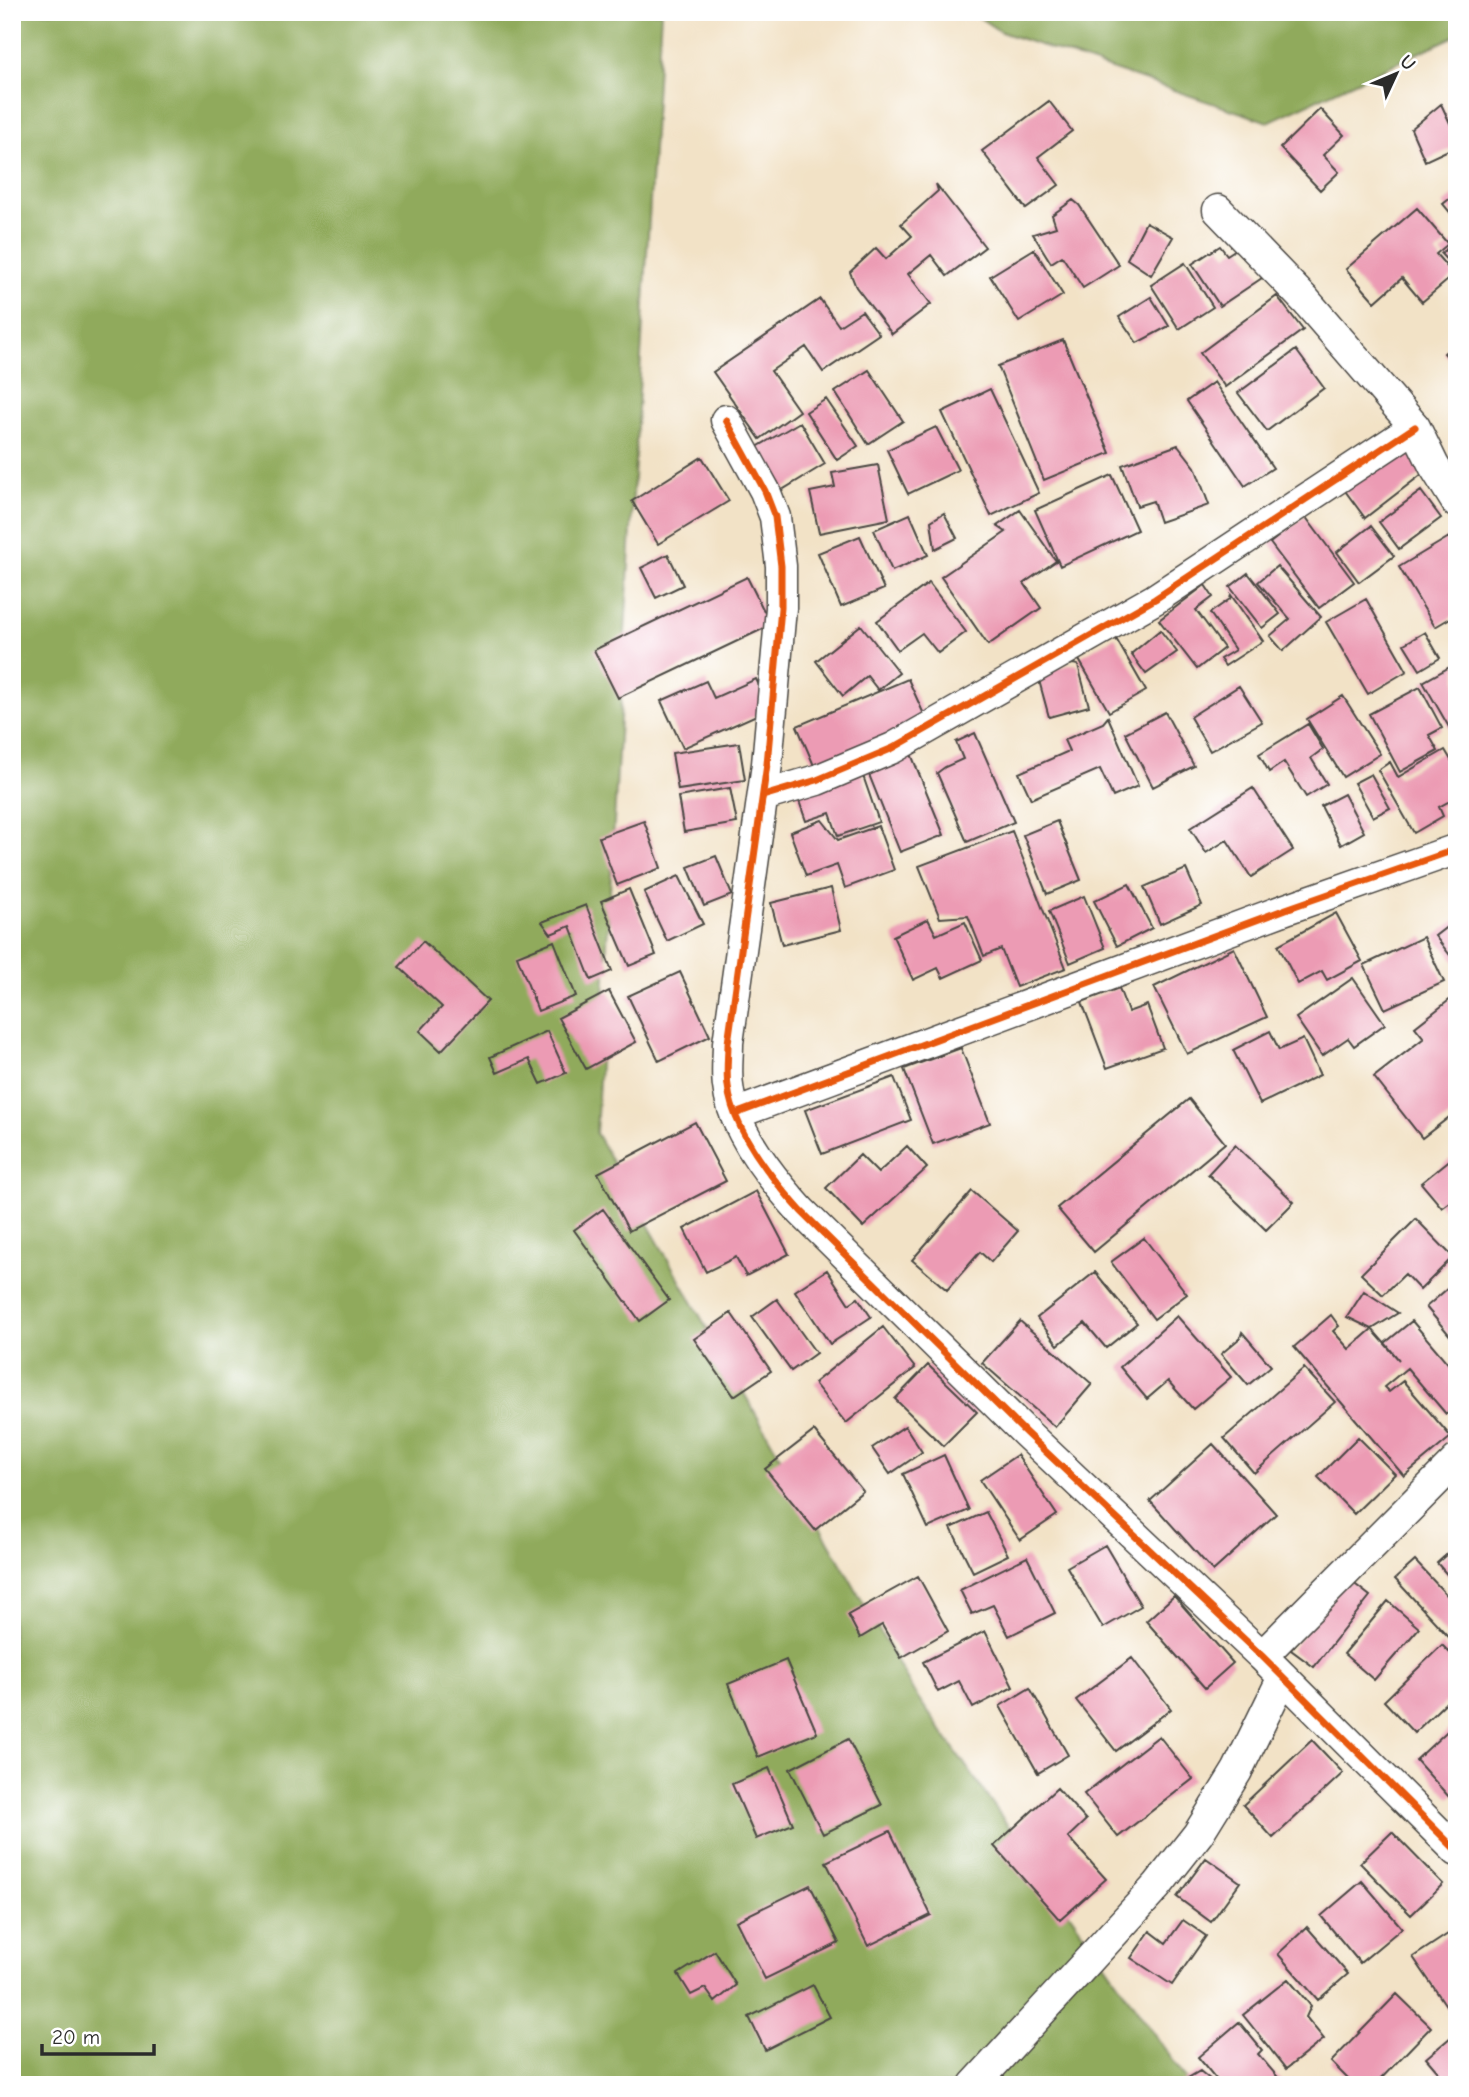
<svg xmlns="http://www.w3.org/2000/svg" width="1469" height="2097" font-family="'Comic Neue',sans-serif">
<rect width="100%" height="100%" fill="#fff"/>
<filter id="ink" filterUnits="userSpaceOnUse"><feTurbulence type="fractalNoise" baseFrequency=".0143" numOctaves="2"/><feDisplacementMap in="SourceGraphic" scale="14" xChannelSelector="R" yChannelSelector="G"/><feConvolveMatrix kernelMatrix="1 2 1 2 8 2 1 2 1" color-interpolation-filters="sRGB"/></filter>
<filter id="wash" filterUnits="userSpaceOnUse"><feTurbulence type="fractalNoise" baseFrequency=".00686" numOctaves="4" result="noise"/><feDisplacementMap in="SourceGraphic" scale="28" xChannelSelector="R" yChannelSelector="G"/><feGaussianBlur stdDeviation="1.57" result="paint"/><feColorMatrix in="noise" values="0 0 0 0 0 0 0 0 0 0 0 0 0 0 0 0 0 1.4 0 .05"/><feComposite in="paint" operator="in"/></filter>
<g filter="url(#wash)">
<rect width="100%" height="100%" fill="#f2e2c6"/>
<path fill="#90aa5b" stroke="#5e6a43" stroke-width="2" d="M12,12H661L596,1133L914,1692L1190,2085H12Z
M971,12H1457V35L1268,122L1001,32Z"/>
<g id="blocks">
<path fill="#ec9bb4" d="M1049,101L1072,131L1038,157L1059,185L1026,209L982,151Z
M1441,104L1457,138V146L1425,161L1411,129Z
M1320,109L1344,135L1323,155L1339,172L1320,190L1280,148Z
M936,184L985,247L947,276L931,255L908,274L931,304L892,334L856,287L850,272L876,248L886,259L912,236L901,224L938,191Z
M1457,193V221L1443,204Z
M1073,200L1079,205L1119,265L1083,288L1062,256L1051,263L1033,234L1056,227L1052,215Z
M1417,208L1448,244L1436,254L1454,275L1422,302L1402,278L1375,302L1346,269Z
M1146,222L1173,237L1151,275L1127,259Z
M1457,239V271L1441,254Z
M1220,246L1227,255L1241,246L1262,278L1220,306L1192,264Z
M1034,249L1063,295L1019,322L990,276Z
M1185,263L1213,307L1179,329L1151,285Z
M1277,296L1303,330L1225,387L1200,353Z
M1151,297L1169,326L1137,343L1119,317Z
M820,299L839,326L862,311L879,334L823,372L806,347L771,371L799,411L760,439L713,372Z
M1063,340L1110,453L1044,480L998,366Z
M1457,342V368L1444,353Z
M1296,350L1324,388L1267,431L1238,393Z
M869,370L903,421L868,444L835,392Z
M1214,382L1273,468L1245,486L1187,401Z
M990,389L1039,493L991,516L942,412Z
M826,399L858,446L837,460L806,412Z
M800,422L825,464L782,490L757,447Z
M936,427L958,470L908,494L887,450Z
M1404,442L1426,471L1365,518L1343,488Z
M1178,445L1195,467L1209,505L1160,522L1153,501L1137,506L1122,465Z
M702,457L729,501L658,544L632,501Z
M878,465L889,519L819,533L810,492L835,487L832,473Z
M1112,475L1137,530L1060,566L1035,510Z
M1421,491L1441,518L1399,549L1379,522Z
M1020,510L1056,561L1024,583L1041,608L988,645L941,577L1006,532L997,526Z
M944,513L957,538L935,549L931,521Z
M910,514L928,555L892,571L874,530Z
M1305,516L1354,582L1319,608L1270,543Z
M1371,526L1394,556L1359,582L1337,552Z
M860,536L884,589L841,607L818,553Z
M1449,537L1457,549V614L1435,627L1399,567Z
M668,554L683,585L656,598L641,568Z
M1277,566L1321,617L1283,651L1270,636L1290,619L1258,582Z
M1248,573L1280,614L1262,628L1230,587Z
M747,577L771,625L618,698L594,650Z
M929,583L966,632L938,653L922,633L898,650L877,621Z
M1205,585L1213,597L1196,610L1224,648L1197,669L1159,620Z
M1231,595L1263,641L1225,666L1220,659L1235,650L1210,613L1230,599Z
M1366,599L1407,671L1368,694L1326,622Z
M861,625L899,673L878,690L867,676L843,696L816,661Z
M1160,630L1177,652L1146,674L1131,654Z
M1425,632L1440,658L1420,670L1404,644Z
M1115,637L1146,691L1109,712L1078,658Z
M1457,663V741L1423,682Z
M1073,664L1078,665L1089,706L1049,717L1037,673Z
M756,679L770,709L683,748L661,701L706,681L714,698Z
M908,679L927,721L815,768L797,726Z
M1239,686L1262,722L1210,751L1190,717Z
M1420,687L1442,728L1429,735L1438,751L1400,772L1369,714Z
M1343,696L1380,754L1343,777L1307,719Z
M1165,712L1194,766L1153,787L1125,733Z
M1108,717L1138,786L1113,797L1100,769L1031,799L1019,773L1069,751L1064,740L1103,723Z
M1308,724L1323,749L1311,758L1327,784L1306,797L1284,762L1269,772L1259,754Z
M975,733L1014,822L967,842L937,773L945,767L963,759L956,742Z
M739,743L745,780L678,790L672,753Z
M909,749L944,835L900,852L866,767Z
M1445,750L1457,770V797L1439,807L1443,816L1414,833L1378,770L1390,762L1398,777Z
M861,770L879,822L838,836L830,813L806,821L796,792Z
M1371,774L1390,808L1373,817L1354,783Z
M730,788L737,823L684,832L678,797Z
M1253,788L1293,850L1251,877L1227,840L1206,853L1190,828Z
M1344,794L1364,832L1341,845L1321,806Z
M822,820L838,840L878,826L894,870L845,888L837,865L806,876L790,832Z
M644,821L661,868L617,885L599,837Z
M1057,821L1081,880L1047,894L1023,835Z
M1012,831L1066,968L1016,987L1001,949L984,956L968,916L940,918L919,866Z
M716,856L732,895L704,906L688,867Z
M1186,869L1202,905L1160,924L1144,887Z
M679,876L703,924L667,941L644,892Z
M1129,884L1152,928L1117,946L1094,901Z
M831,888L841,930L782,945L771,903Z
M629,889L656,955L629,966L601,901Z
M1084,896L1105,948L1070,963L1049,911Z
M586,905L612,971L591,980L570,926L551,934L542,922Z
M1336,913L1362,961L1327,980L1322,971L1298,984L1278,945Z
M928,919L936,935L965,922L982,960L943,978L938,968L913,980L893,936Z
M1457,919V964L1435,936Z
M1423,937L1444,982L1385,1009L1364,965Z
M423,941L488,1001L441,1051L420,1031L442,1007L399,967Z
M554,941L576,996L538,1011L517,956Z
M1234,948L1267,1017L1187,1054L1154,987Z
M680,972L710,1036L659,1061L628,996Z
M1353,978L1385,1024L1354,1046L1348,1038L1322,1056L1296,1018Z
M1119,988L1128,1012L1147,1005L1163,1048L1107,1068L1082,1002Z
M609,991L636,1042L586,1069L558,1018Z
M1457,994V1111L1422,1138L1374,1077L1424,1038L1415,1027Z
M547,1031L566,1073L541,1084L529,1059L497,1073L490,1057Z
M1270,1031L1279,1050L1303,1039L1320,1075L1260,1104L1233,1050Z
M961,1048L990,1123L933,1144L904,1069Z
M894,1077L911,1120L822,1154L805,1110Z
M1189,1099L1225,1143L1094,1252L1057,1208Z
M695,1122L726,1181L629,1231L598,1173Z
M1235,1145L1294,1202L1266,1230L1208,1174Z
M907,1146L927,1168L863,1227L826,1188L860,1155L878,1173Z
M1457,1154V1197L1442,1208L1421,1183Z
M756,1191L789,1254L746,1276L736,1257L706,1272L684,1229Z
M972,1191L1018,1231L991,1262L980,1252L947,1290L912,1260Z
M603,1209L669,1300L640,1321L574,1230Z
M1416,1219L1453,1257L1420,1290L1405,1274L1383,1295L1361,1274Z
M1144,1238L1187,1294L1154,1319L1111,1262Z
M827,1270L849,1304L858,1298L871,1317L830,1344L795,1291Z
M1095,1272L1137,1323L1106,1348L1085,1323L1058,1345L1037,1318Z
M1447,1289L1457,1300V1344L1426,1307Z
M1364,1291L1398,1313L1372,1329L1347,1317Z
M777,1299L816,1353L791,1371L752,1317Z
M731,1313L771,1371L734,1396L694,1339Z
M1331,1315L1339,1326L1333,1331L1349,1349L1372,1329L1399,1360L1385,1343L1412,1321L1457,1374V1405L1446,1414L1407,1368L1384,1387L1389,1392L1403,1381L1451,1437L1404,1476L1294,1347Z
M1177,1316L1231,1377L1193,1409L1168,1381L1147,1399L1120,1367Z
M1020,1321L1092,1384L1055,1427L982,1363Z
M883,1327L915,1368L846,1423L814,1383Z
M1242,1332L1271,1366L1248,1385L1221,1354L1240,1338Z
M928,1365L977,1412L943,1446L895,1399Z
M1304,1368L1335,1402L1254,1473L1224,1438Z
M905,1426L922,1452L890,1474L872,1448Z
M814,1431L863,1491L815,1530L765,1469Z
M1358,1437L1395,1474L1354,1514L1318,1477Z
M1213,1444L1276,1514L1213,1571L1150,1501Z
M944,1455L969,1510L928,1528L903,1474Z
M1017,1455L1057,1515L1020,1540L980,1480Z
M986,1512L1008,1555L973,1572L951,1528Z
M1105,1545L1141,1606L1103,1628L1067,1567Z
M1457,1545V1586L1437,1563Z
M1027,1557L1055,1613L1009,1636L993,1605L972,1614L960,1590Z
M1415,1561L1457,1606V1646L1395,1579Z
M918,1576L948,1631L901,1658L882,1625L860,1638L848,1615Z
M1347,1578L1370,1596L1314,1667L1291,1650Z
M1174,1596L1233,1663L1205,1688L1146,1621Z
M1388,1601L1419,1628L1374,1680L1344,1654Z
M985,1631L1013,1687L973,1708L959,1681L938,1692L923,1662Z
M1442,1645L1457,1660V1692L1414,1733L1384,1701Z
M1132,1658L1171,1709L1116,1751L1076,1700Z
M786,1660L817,1733L758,1757L728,1684Z
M1030,1688L1068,1755L1038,1773L1000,1706Z
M1457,1722V1791L1450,1798L1416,1760Z
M1159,1736L1193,1779L1118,1837L1084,1794Z
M848,1739L882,1805L823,1834L790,1769Z
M1312,1740L1343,1773L1273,1838L1243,1805Z
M769,1768L793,1824L756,1839L732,1784Z
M1057,1788L1086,1820L1068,1837L1106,1879L1060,1920L994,1846Z
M890,1831L931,1915L868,1946L826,1862Z
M1392,1832L1443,1884L1411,1915L1360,1863Z
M1206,1858L1240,1882L1211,1922L1177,1897Z
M1362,1881L1402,1928L1360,1963L1321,1916Z
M810,1885L839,1943L765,1979L736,1921Z
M1183,1920L1206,1936L1172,1985L1131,1958L1150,1931L1166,1943Z
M1307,1927L1348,1974L1318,2000L1278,1954Z
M1457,1928V2005L1449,2010L1413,1957Z
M715,1951L736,1985L715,2002L705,1988L691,1995L678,1974Z
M1288,1979L1311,2006L1306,2017L1324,2039L1286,2069L1243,2015Z
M813,1985L830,2017L765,2050L749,2017Z
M1397,1994L1431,2027L1375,2085H1354L1331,2062Z
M1239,2022L1262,2050L1258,2054L1282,2082L1279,2085H1221L1198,2057Z
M1457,2032V2085H1449L1426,2058Z
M1200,2071L1217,2085H1188L1183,2081Z"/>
</g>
</g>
<g filter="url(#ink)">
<use href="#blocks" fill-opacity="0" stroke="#494642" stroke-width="2"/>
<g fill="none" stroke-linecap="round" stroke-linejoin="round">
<defs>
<path id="street" d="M1218,210L1306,301L1415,427L1434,466L1457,503
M726,420L765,491L775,517L781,566V608L767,764L728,1043C728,1057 726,1072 728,1086C732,1129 773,1180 801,1211L1026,1433L1262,1656L1457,1851
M763,796L817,780L893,748L1155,599L1415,427
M735,1114L1286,909L1457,849
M1262,1656L1457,1460
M974,2085L1157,1886L1198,1834L1237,1771L1283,1677"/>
</defs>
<use href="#street" stroke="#494642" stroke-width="33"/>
<use href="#street" stroke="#fff" stroke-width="30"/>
<defs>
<path id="cycleway" d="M726,420L765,491L775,517L781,566V608L767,764L728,1043C728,1057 726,1072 728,1086C732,1129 773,1180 801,1211L1026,1433L1262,1656L1457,1851
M763,796L817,780L893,748L1155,599L1415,427
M735,1114L1286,909L1457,849"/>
</defs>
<use href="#cycleway" stroke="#fff" stroke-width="11"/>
<use href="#cycleway" stroke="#e8590c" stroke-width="7"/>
</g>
</g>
<rect width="1469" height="2097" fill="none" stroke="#fff" stroke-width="42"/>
<g transform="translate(1396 74) rotate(46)" stroke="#ffffff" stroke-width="5" paint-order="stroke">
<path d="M0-5L12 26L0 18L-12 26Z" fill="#2b2b2b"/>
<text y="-10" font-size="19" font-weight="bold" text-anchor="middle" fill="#2b2b2b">U</text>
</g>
<path d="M42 2044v10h112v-10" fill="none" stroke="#2b2b2b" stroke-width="3.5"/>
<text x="52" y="2044" font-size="21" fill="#2b2b2b" stroke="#ffffff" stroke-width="5" paint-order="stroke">20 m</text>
</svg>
